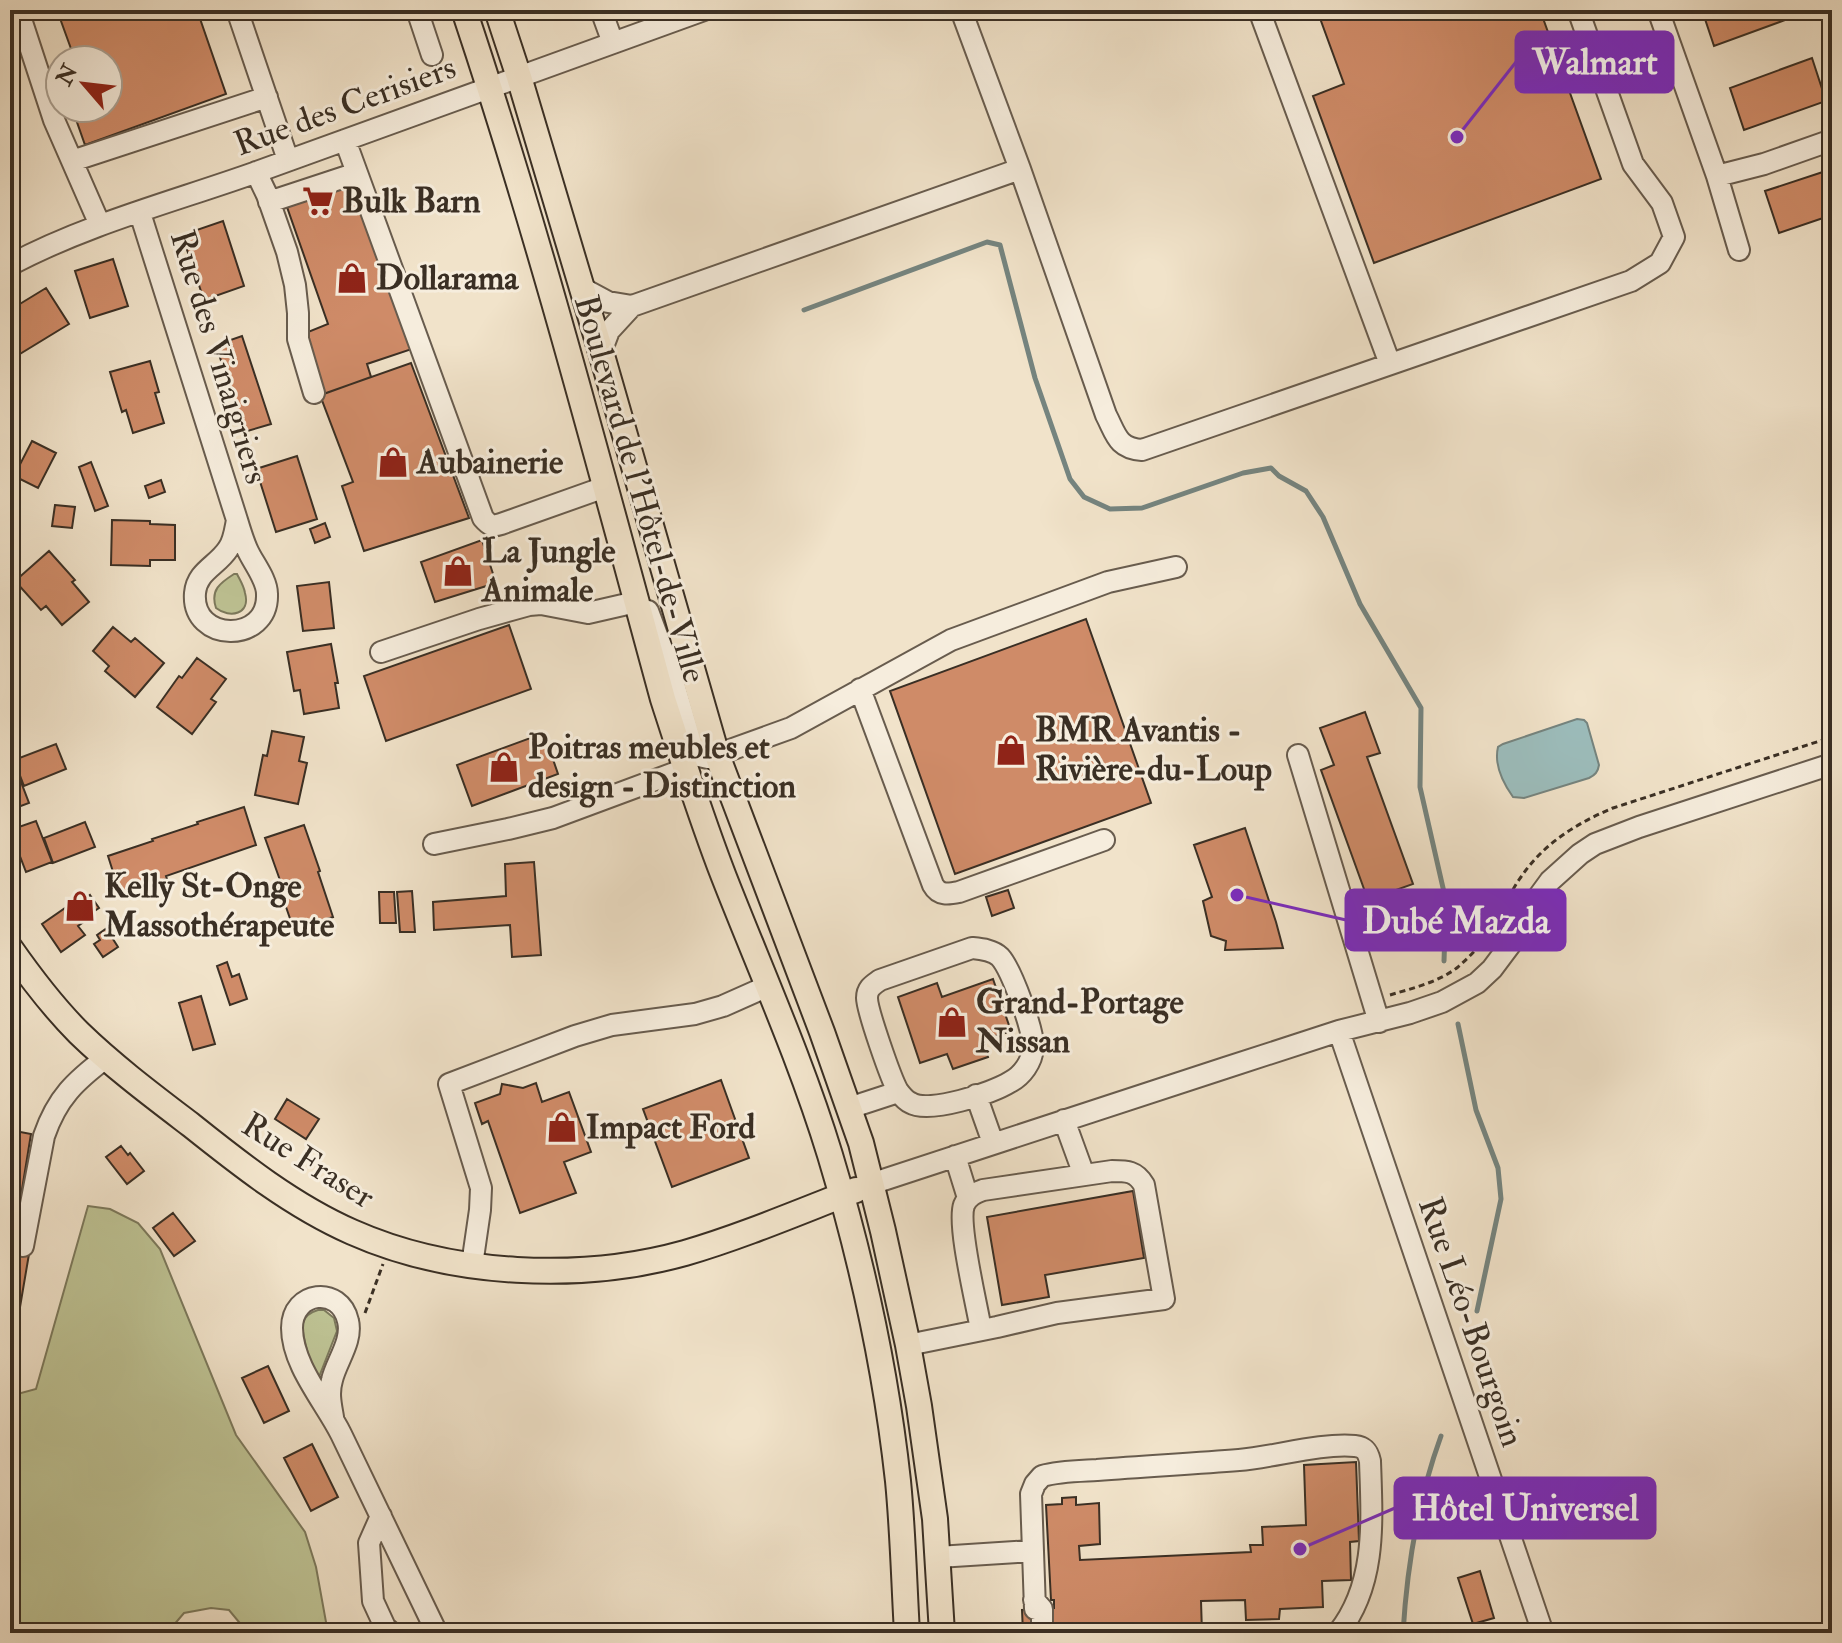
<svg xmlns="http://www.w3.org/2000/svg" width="1842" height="1643" font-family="'IM FELL Double Pica',serif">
<rect width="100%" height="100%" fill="#f1e3ca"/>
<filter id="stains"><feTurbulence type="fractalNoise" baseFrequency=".0025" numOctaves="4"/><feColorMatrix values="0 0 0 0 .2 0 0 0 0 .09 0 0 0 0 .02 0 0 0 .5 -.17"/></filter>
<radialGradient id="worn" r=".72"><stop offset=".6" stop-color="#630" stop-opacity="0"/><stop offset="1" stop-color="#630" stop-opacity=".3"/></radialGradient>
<path fill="#bec394" stroke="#7c795c" stroke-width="2" d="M234,574H237C240,580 244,586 245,593C251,614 230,619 216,608C210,590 220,583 234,574Z
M88,1206L110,1209L138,1223L160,1249L236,1435L305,1532L316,1567L328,1633H248L229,1610L211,1608L184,1613L167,1633H10V1396L36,1389Z
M318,1310H324L334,1318L337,1331L319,1377H315C312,1365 300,1333 303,1323C305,1315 311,1312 318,1310Z"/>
<path fill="#9cbdbc" stroke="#75847f" stroke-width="2" d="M1577,719L1584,720L1587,723L1599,765C1598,772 1595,775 1589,778L1524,798L1513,797C1503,783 1494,764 1498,747L1503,744Z"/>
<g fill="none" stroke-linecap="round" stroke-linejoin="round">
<path stroke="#75847f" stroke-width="5" d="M804,310L987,242L1000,245L1035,378L1070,479L1084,497L1110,509L1142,508L1243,473L1271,468L1279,476L1306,491L1323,517L1360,604L1421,708L1420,787L1446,901L1444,961
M1458,1024L1476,1110L1498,1168L1501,1199L1477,1311
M1403,1633C1407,1567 1418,1499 1441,1436"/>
</g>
<path fill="#cf8b68" stroke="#3a2f24" stroke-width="2" d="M57,10H197L226,94L85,145L72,108H108V60H64L74,57Z
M1317,10H1540L1601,179L1374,263L1313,96L1344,84Z
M1702,10H1794L1796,16L1714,46Z
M1812,58L1826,101L1744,130L1730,88Z
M1832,169V215L1779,233L1765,191Z
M351,182L412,349L367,364L371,377L324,394L303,334L328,324L287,207Z
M223,221L244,286L204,300L182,235Z
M113,259L128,306L90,318L75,271Z
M46,288L69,324L10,360V310Z
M242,336L271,424L244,432L216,345Z
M150,361L159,392L155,393L164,423L133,433L126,410L122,412L110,372Z
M411,363L469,518L364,551L342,486L353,482L320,395Z
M32,441L56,453L38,488L14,476Z
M297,456L317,519L276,532L256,469Z
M91,462L108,506L95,511L79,467Z
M161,480L165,492L149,498L145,486Z
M55,505L75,507L72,528L52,526Z
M112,520L150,521V524L175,525V560H150V566L111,565Z
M325,523L330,537L315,543L310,529Z
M482,540L496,583L435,602L421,562Z
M49,551L75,580L72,582L89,602L62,625L46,606L41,610L15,581Z
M329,582L334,628L303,631L297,586Z
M1086,619L1151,803L955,874L890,691Z
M509,625L531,689L386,741L364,676Z
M113,627L131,642L135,638L164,663L135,697L105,671L109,666L93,651Z
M331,644L338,683H335L339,708L304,714L300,690L294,691L287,652Z
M197,658L226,679L211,699L216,702L192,734L157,707L179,676L182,678Z
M1365,712L1380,753L1367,757L1413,884L1368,900L1321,770L1334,765L1320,728Z
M272,731L304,737L299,761L307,763L298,804L255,795L263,755L267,756Z
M544,733L558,774L472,806L457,765Z
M56,744L66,769L24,786L14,760Z
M13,761L29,803L10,810V762Z
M244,807L256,845L166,876L167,879L120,894L108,856L153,841L152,839L198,824L197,822Z
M36,821L52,862L26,872L10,830Z
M85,822L95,847L53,863L44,838Z
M304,825L320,871L318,872L333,917L294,930L278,884L281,883L265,838Z
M1245,828L1276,922L1283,948L1225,950L1226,941L1211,936L1203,901L1212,897L1194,845Z
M534,862L541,955L512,957L510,925L434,930L433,902L506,896L505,864Z
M1008,890L1014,908L992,916L986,897Z
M412,891L415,932H400L397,892Z
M379,892H394L396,923H380Z
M90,895L99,908L90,914L92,916L78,926L85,935L61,952L42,924L81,897L83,900Z
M110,926L115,933L111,936L118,947L103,957L94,944L100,940L97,935Z
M227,962L232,977L239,974L247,999L230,1005L217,966Z
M993,979L1011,1031L983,1040L988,1057L953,1069L947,1054L920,1063L898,997L937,983L942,997Z
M201,996L215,1044L193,1050L179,1003Z
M721,1080L749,1158L672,1187L643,1109Z
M536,1083L542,1102L569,1092L591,1152L564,1162L576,1193L520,1213L488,1121L482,1124L475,1103L500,1094L502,1084L523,1088Z
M287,1099L319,1119L306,1139L275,1119Z
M10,1130L31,1134L13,1245L22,1246L21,1253L29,1254L10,1366Z
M121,1146L128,1155L130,1153L144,1171L127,1184L106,1157Z
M1133,1191L1144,1258L1045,1275L1049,1297L1002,1305L987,1217Z
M173,1213L195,1241L174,1256L153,1228Z
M268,1366L289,1411L264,1423L242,1378Z
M312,1444L338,1497L311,1511L284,1458Z
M1356,1462L1359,1541L1350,1542L1351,1580L1322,1581L1323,1607L1280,1609L1279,1619L1246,1620L1245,1600L1201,1601L1202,1633H1023L1022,1610L1054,1608V1600H1051L1046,1505L1062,1504V1498L1076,1497V1505L1099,1503L1100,1544L1079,1546L1080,1560L1251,1552L1250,1545H1263L1262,1527L1306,1525L1304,1465Z
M1480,1571L1494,1618L1473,1624L1458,1578Z"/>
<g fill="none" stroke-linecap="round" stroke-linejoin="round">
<defs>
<path id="minor" d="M18,10L54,120L100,225
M237,10L288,160
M417,10L432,55
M601,10L613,43
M961,10L1020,169L1106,415C1116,434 1117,448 1142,450L1631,281L1660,263L1674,237L1662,203L1633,164L1578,10
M1259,10L1390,364
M1658,10L1717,176L1739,250
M345,140L483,518C489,525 492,527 501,524L605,487
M72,161L267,97
M256,172L267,195L287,252L295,285L298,313V339L314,393
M1717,176L1764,164L1832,140
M269,202L357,173
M140,213L237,520
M10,265C87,224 172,202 254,173C404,119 554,65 704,10
M582,288L608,302L632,306
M601,352L609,331L632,306L1020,169
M237,520C240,530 243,540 247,549C253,563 267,579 267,594C269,644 191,643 195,593C197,571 217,566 228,549C234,541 235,530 237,520Z
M648,611L670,670L693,748L699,756L708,758L791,728L951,640L1108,582L1176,567
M381,652L479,619L529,605L541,604L588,613L636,602
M860,689L933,885C939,896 949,894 959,892L1104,840
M1298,755L1379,1022
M434,844L508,829L553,818L685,769
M972,948C982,949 993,950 1000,957C1011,969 1035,1033 1033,1048C1032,1062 1022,1076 1010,1082C992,1093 929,1114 911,1103C906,1101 901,1095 898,1091C891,1079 867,1010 867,998C867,988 873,985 880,980Z
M1339,1031L1543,1633
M976,1095L993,1143
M849,1108L898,1092
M1064,1120L1084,1175
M955,1156L968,1198
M871,1184L1225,1068L1339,1031L1410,1013L1442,1002L1477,983L1492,969L1519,933L1539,896L1550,881L1580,854L1595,844L1639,827L1832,764
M23,1246L44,1136C57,1098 75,1081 107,1057
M472,1265L480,1210L481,1188L449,1084L575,1036L612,1025L695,1014L723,1006L768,986
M908,1345L997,1327L1057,1313L1164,1299L1144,1185C1136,1171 1127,1171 1112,1171L983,1190C975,1193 968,1196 964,1205C957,1225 977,1305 981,1330
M333,1417C331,1405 328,1393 332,1380C336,1362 353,1341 348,1321C340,1285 292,1291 292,1328C292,1365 325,1402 341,1434L437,1633
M381,1516L369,1543L373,1601L385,1627L392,1633
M938,1557L1032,1551
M1034,1600L1042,1609V1633
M1035,1609L1031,1494L1035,1484L1042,1476C1059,1471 1079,1471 1097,1470C1144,1466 1191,1464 1239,1460C1275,1457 1319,1443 1355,1446C1365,1447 1368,1452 1370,1461C1372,1521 1377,1584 1338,1633"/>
<path id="major" d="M464,10C540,237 600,468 663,699C682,758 701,818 724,877C760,969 801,1060 830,1155C862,1261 886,1371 898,1481C903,1532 904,1582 907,1633
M497,10L519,77L601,352L717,755L822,1032L861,1143L883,1231L908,1345L919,1406L935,1519L942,1633
M10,948C31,978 53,1007 79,1033C113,1066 153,1096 191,1125C241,1165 293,1206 352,1232C451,1276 581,1282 685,1253C743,1236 799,1212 856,1190"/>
</defs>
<use href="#minor" stroke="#685c4e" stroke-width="24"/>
<use href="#major" stroke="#3a2f24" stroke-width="28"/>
<path stroke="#3a2f24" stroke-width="3" stroke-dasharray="6 4" stroke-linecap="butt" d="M1390,995C1413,988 1439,982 1458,967C1475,952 1490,935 1500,915C1507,902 1512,889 1521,877C1543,844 1577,823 1613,808L1832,737
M365,1313L383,1264"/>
<use href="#minor" stroke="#f6eddd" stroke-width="20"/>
<use href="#major" stroke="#f1e3ca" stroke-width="24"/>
</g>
<defs>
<symbol id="supermarket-bare" viewBox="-9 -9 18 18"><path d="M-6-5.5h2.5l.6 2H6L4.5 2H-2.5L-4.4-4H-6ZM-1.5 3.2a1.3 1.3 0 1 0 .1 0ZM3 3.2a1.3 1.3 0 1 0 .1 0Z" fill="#8f2418" stroke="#f6eddd" stroke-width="2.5" paint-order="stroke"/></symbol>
<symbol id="shop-bare" viewBox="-9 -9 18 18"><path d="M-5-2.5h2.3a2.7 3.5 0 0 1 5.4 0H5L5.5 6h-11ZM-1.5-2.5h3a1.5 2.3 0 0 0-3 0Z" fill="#8f2418" stroke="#f6eddd" stroke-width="2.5" paint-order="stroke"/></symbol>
</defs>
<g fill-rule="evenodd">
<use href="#supermarket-bare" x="296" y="179" width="44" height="44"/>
<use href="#shop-bare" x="330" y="256" width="44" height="44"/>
<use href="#shop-bare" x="371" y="440" width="44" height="44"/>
<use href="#shop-bare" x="436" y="549" width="44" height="44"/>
<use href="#shop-bare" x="989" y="728" width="44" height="44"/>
<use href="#shop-bare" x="482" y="745" width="44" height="44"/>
<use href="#shop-bare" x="58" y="884" width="44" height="44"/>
<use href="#shop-bare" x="930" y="1000" width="44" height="44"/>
<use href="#shop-bare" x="540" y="1105" width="44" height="44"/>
</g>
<g text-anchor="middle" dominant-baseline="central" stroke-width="6" stroke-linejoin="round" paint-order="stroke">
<g font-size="34" fill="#3a2f24" stroke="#f6eddd">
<text transform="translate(345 106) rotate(-20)">Rue des Cerisiers</text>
<text transform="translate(219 357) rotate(73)">Rue des Vinaigriers</text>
<text transform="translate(640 489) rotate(74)">Boulevard de l'Hôtel-de-Ville</text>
<text transform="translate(308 1161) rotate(32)">Rue Fraser</text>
<text transform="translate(1471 1322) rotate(71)">Rue Léo-Bourgoin</text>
</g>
<g font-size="34" font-weight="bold" fill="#3a2f24" stroke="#f6eddd" text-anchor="start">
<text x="342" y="201">Bulk Barn</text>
<text x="376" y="278">Dollarama</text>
<text x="417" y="462">Aubainerie</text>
<text x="482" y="551">La Jungle<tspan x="482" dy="39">Animale</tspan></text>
<text x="1035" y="730">BMR Avantis -<tspan x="1035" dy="39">Rivière-du-Loup</tspan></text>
<text x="528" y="747">Poitras meubles et<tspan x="528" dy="39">design - Distinction</tspan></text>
<text x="104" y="886">Kelly St-Onge<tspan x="104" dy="39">Massothérapeute</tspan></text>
<text x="976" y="1002">Grand-Portage<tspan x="976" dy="39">Nissan</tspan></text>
<text x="586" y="1127">Impact Ford</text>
</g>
</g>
<path fill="none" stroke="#7b2cbf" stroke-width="3" d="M1457 137L1516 62M1237 895L1346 920M1300 1549L1395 1508"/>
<g fill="#7b2cbf" stroke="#f6eddd" stroke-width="3">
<circle cx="1457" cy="137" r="8"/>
<circle cx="1237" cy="895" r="8"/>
<circle cx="1300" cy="1549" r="8"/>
</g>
<g fill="#7b2cbf" stroke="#7b2cbf" stroke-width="3">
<rect x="1516" y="32" width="157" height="60" rx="8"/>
<rect x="1346" y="890" width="219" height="60" rx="8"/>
<rect x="1395" y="1478" width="260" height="60" rx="8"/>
</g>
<g font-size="36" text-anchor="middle" font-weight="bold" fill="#fff">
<text x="1595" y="74">Walmart</text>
<text x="1456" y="933">Dubé Mazda</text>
<text x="1525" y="1520">Hôtel Universel</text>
</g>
<rect width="1842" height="1643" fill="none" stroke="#f1e3ca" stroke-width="40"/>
<rect x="12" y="12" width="1818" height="1619" fill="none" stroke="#3a2f24" stroke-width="4"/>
<rect x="20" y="20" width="1802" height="1603" fill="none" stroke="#3a2f24" stroke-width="2"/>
<g transform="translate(84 84) rotate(298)"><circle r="38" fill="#f6eddd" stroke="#aba193" stroke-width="2"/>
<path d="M0-6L14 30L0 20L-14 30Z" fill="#8f2418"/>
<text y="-12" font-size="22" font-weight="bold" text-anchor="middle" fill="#3a2f24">N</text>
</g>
<rect width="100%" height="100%" filter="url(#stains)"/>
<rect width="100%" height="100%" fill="url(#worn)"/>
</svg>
